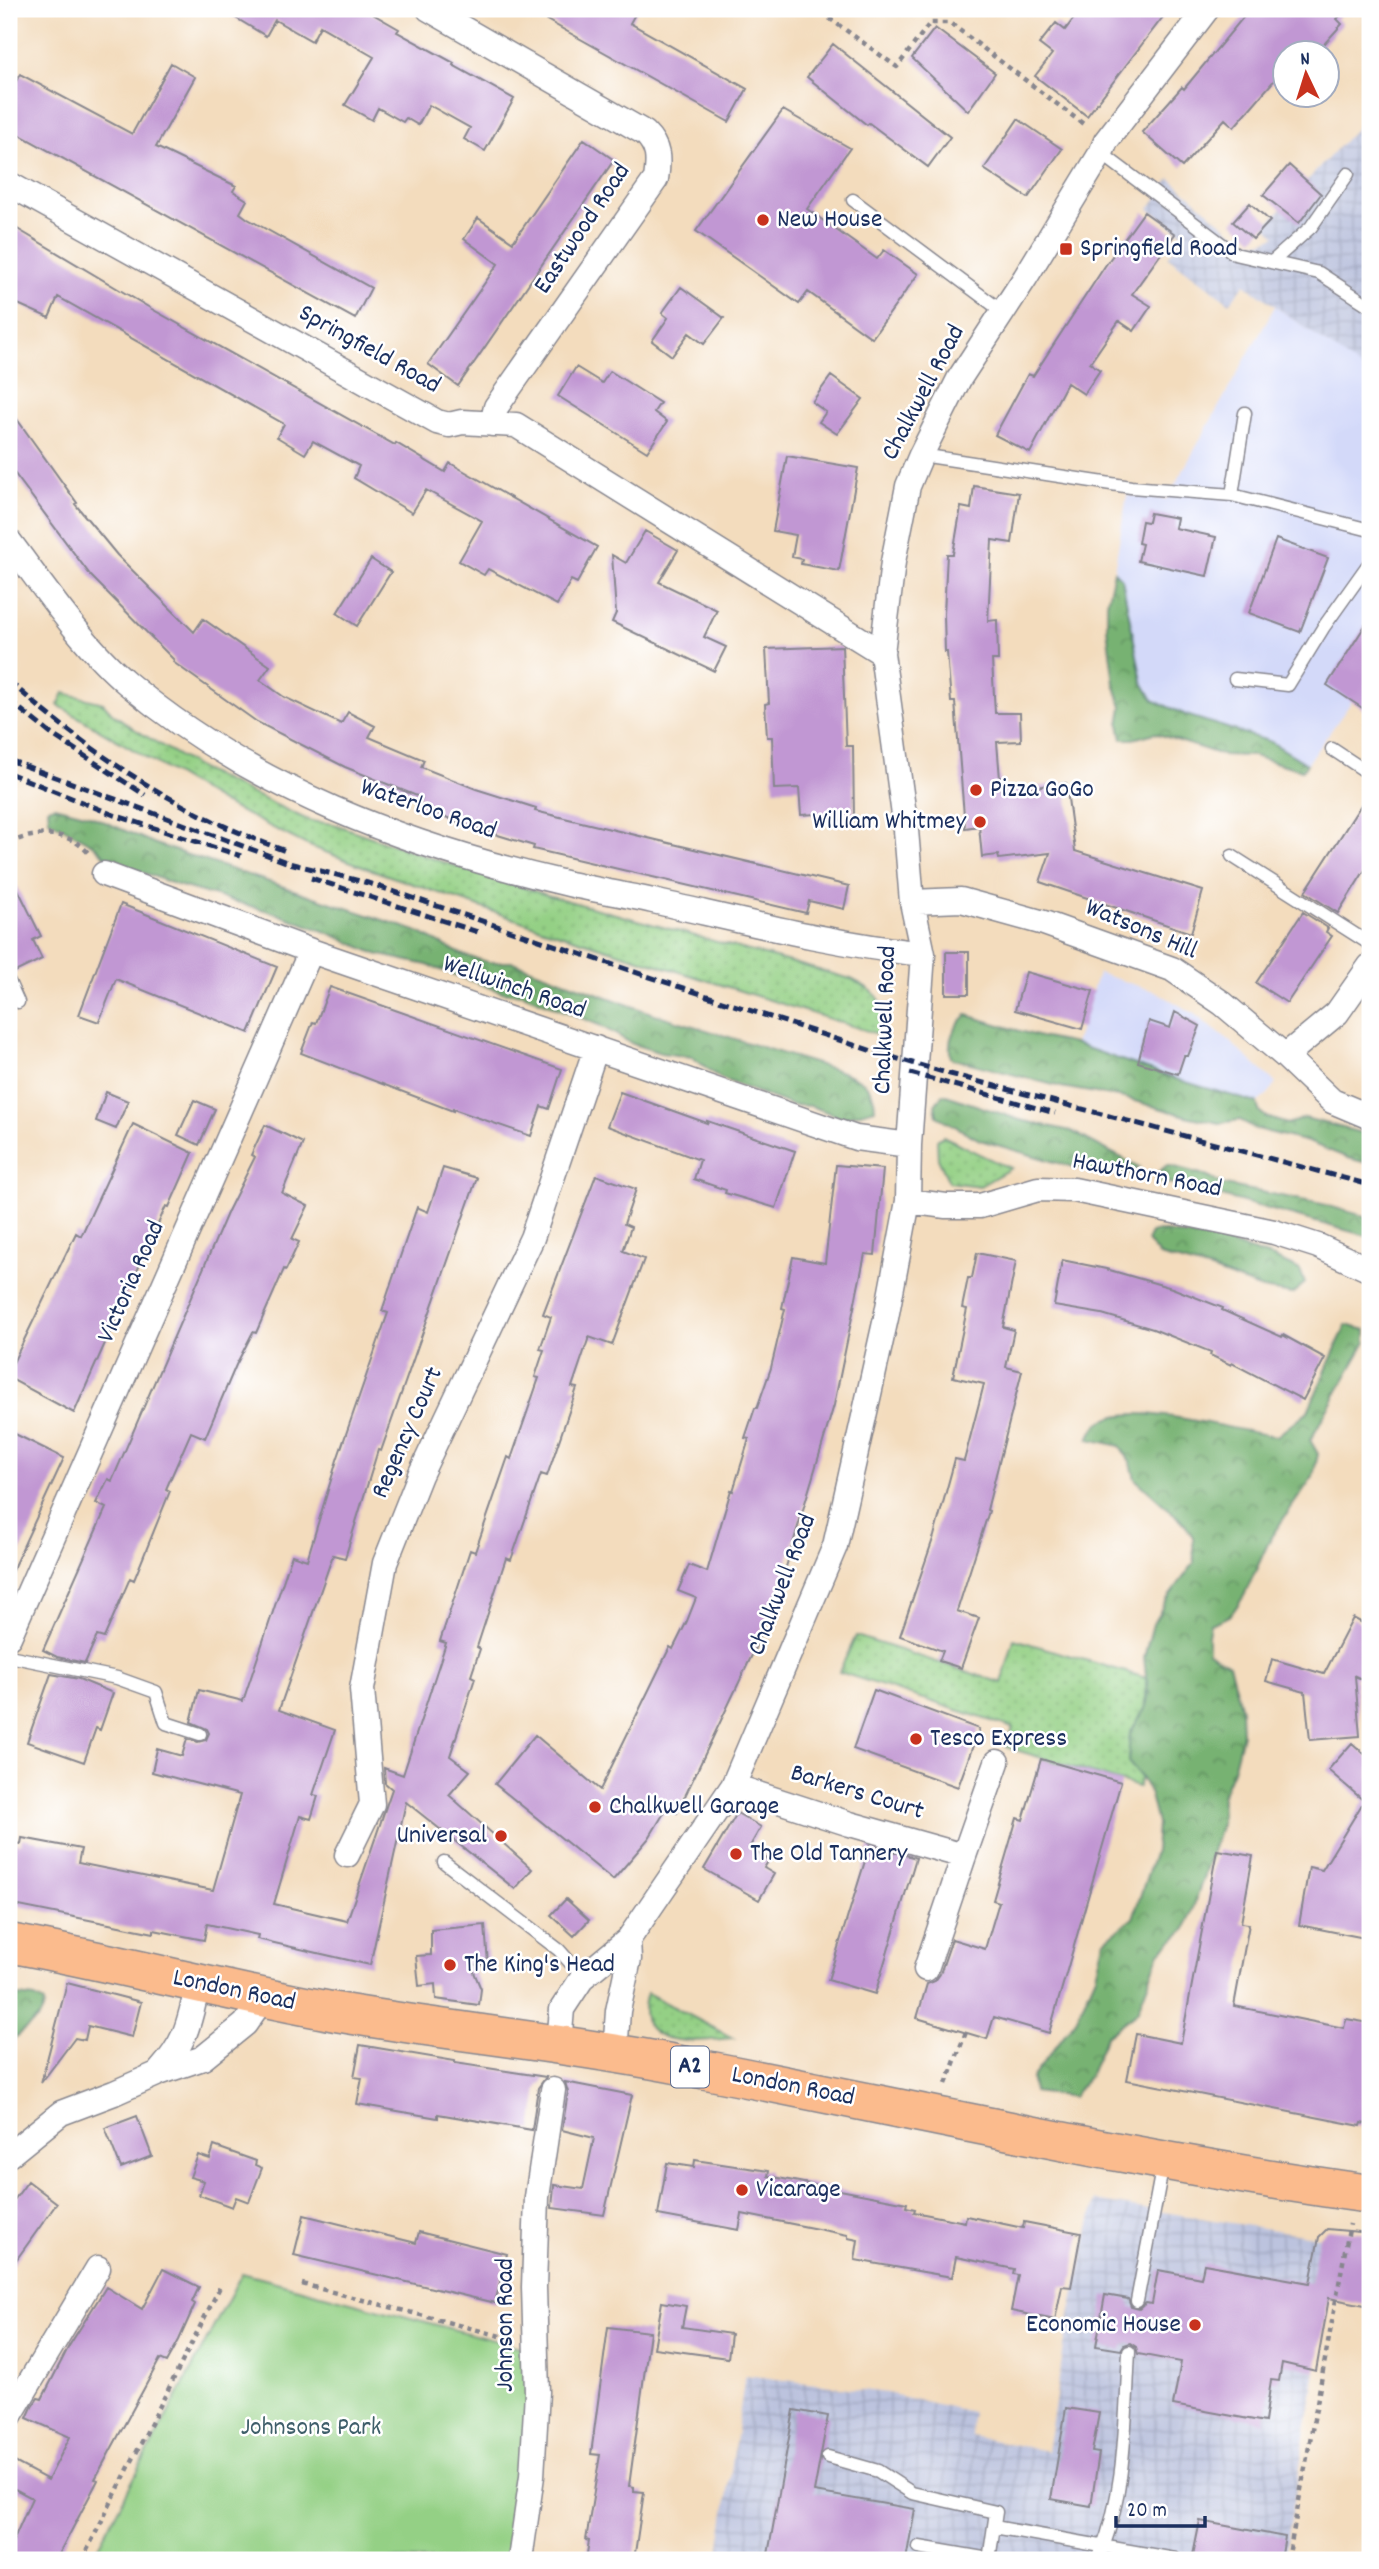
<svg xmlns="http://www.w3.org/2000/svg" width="1379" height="2569" font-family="Dekko,sans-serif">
<defs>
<pattern id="industrial-grid" width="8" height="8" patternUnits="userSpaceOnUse" patternTransform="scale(1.75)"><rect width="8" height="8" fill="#bcc3de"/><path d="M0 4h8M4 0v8" fill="none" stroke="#a1a8c1"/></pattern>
<pattern id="grass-dots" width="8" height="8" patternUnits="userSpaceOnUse" patternTransform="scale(1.75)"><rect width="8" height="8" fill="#94d085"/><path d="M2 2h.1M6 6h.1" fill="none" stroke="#7fb375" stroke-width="1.8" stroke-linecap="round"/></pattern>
<pattern id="forest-crowns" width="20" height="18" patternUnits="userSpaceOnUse" patternTransform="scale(1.75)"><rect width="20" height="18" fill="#77b272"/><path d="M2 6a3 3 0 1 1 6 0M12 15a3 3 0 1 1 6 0" fill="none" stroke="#619161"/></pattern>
</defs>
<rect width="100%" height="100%" fill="#fff"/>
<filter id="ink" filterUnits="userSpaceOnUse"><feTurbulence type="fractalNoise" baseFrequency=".0143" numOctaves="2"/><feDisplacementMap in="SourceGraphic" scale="14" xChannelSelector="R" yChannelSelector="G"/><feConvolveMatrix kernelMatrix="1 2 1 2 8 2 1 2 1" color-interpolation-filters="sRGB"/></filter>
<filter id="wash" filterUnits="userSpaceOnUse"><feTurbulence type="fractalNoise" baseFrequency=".00686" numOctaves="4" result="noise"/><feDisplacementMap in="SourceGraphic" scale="28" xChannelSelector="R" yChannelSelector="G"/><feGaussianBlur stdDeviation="1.57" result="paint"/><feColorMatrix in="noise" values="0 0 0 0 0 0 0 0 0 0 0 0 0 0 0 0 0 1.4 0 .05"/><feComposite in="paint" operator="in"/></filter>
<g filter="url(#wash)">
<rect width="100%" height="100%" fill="#f3dcbd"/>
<path fill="#d3d9f9" d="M1275,306L1370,374V676L1307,764L1142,712L1114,571L1127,495L1167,499Z
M1098,973L1157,992L1193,1013L1229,1041L1276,1083L1269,1093L1257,1103L1179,1081L1075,1044Z"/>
<path fill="url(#industrial-grid)" d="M1370,113V375L1245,284L1230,303L1168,257L1185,235L1149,209L1170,178L1230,230L1249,241L1261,242L1276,236L1266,225Z
M1095,2201L1319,2237L1295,2366L1316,2371L1284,2560H718L745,2375L887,2393L972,2412L971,2436L1047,2451L1067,2329Z"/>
<path fill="url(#grass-dots)" stroke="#588072" stroke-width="2" d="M64,693L103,703L112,713L136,730L204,771L310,821L334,824L440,861L547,895L851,979C877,992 884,997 885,1027L877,1034L544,929L378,872L307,845L223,803L58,705Z
M943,1136C966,1147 987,1159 1011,1168L980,1186L949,1182L938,1159L937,1140Z
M856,1636L1002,1683L1014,1639L1146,1678V1707L1130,1733L1128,1761L1141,1777L1138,1787L1006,1747L1013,1728L839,1672Z
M647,1993L733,2038C698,2041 629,2052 647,1993Z"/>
<path fill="url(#forest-crowns)" stroke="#497068" stroke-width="2" d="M1114,571L1122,579L1142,681L1153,700L1186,715L1271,742L1307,764L1302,770L1253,756L1222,755L1155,733L1133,739H1122L1119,724L1122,707L1114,684L1107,628V603Z
M54,806L89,815L158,845L416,931L463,955L488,962H513L645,1011L839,1071C859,1078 875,1085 875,1109L842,1118L811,1106L791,1105L720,1078L692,1057L661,1053L633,1044L599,1025L523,994L502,992L427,965L376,954L329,933L275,913L177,885L109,860L94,845L49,820L48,808Z
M967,1015L1040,1037L1075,1044L1179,1080L1257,1103L1259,1111L1266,1117L1287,1124L1305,1118L1370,1135V1164L1348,1158L1308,1142L1256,1129L1240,1120L1220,1123L1190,1117L1124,1098L1061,1087L951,1058C947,1041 954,1026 967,1015Z
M943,1094L1020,1120L1071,1131L1139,1167L1130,1173L1104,1174L1058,1163L980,1140L937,1116L935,1105Z
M1167,1165L1201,1174L1225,1185L1322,1204L1370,1218V1237L1178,1184L1158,1182L1156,1174Z
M1159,1231L1217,1240L1274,1258L1300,1270L1305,1283L1292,1294L1262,1289L1211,1270L1160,1256L1147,1241L1151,1233Z
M1346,1325L1366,1330V1342L1310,1440L1318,1454L1313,1476L1271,1537L1244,1596L1230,1616L1210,1624L1208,1635V1652L1229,1664L1241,1710L1242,1734L1233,1770L1222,1796L1221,1824L1186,1929L1160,1952L1137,2012L1106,2036L1090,2074L1073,2097L1033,2092L1032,2078L1077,2018L1096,1975L1104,1941L1133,1918L1155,1851L1157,1824L1150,1795L1141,1777L1128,1762L1130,1733L1146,1707L1148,1695L1144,1657L1153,1624L1165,1602L1194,1563L1193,1537L1184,1523L1135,1479L1131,1463L1120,1446L1089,1439C1091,1435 1094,1428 1097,1425C1128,1396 1237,1433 1277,1436L1308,1411Z
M17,1996L35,1998L44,2003C44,2022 24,2026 14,2039C12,2042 11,2046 9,2050V2001Z"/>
<path fill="#94d085" stroke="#588072" stroke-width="2" d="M242,2273L531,2350L527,2423L507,2560H91Z"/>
<g id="blocks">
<path fill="#c197d3" d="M221,9H364L399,29L397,32L454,63L453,65L514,99L485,151L464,139L470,128L429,105L418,125L406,118L403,122L378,108L372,120L345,105L374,57L320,26L312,41L275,20L266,36Z
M527,9H638L630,23L747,89L729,122Z
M1081,9H1169L1087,116L1035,76L1052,54L1039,44L1056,23L1065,30Z
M1250,9H1346L1337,19L1342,24L1317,52H1284V69L1234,127L1225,119L1182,167L1142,132L1182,87L1184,89Z
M935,28L995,73L968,111L912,58Z
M833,44L950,137L928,167L869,123L867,125L807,77Z
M171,63L195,77L156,147L236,186L233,191L247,200L240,213L248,219L371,288L355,319L9,129V94L20,74L132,134Z
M783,110L850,148L807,209L877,259L884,250L918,274L872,338L808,292L799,304L696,231Z
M1018,119L1062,149L1028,198L984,169Z
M584,139L614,160L458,386L428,364L498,264L464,239L478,218L513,242Z
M1289,165L1321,194L1299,223L1263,195Z
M1250,203L1270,221L1253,239L1233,222Z
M1144,212L1175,234L1132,294L1151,306L1134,331L1119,321L1090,363L1100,370L1084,394L1067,383L1030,453L995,435L1028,374L1033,376L1105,266Z
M9,224L150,308L395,445L396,443L445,472L450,463L597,547L577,583L571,580L557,605L488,569L484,575L459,561L482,521L426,490L412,513L354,478L359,466L313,441L305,454L277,437L284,424L58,297L49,318L9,300Z
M681,287L724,318L704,344L689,333L672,356L652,341L668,318L662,313Z
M576,367L602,383L610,371L660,403L654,412L667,422L647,452L558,396Z
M831,376L863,399L837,434L819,422L826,412L812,402Z
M9,408L77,503L75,504L117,555L194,632L203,619L270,666L260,680L284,697L341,724L348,712L375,726L369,737L424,760L421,767L476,789L536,808L535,811L849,886L844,909L809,901L806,913L533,849L534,846L468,826L418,806L422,798L345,767L257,722L173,662L174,660L91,576L9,466Z
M787,456L858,468L839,571L801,564L802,559L792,557L796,535L773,531Z
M974,486L1019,493L1012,543L992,540L988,621L997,620L998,660H992L995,713H1020L1021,741L997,742L1001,791L1066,783L1075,851L1203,891L1191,933L1040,882L1050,853L999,859L998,855L982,857L979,826L965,828L955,702H951L947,652H945L944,614L947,554H953L961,507L971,509Z
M1150,513L1177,518L1175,528L1216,537L1207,576L1138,561L1142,544L1138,543L1142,521L1148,522Z
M645,531L678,550L659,582L717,610L704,637L726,647L714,671L612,622L616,613L612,555L626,563Z
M1276,539L1328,558L1300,632L1249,613Z
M371,559L391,572L357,626L337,613Z
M1370,618V713L1327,685Z
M842,646L846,746H853L854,820H816V814L801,815L799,788L774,789L772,737H767L765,704L769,703L766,649Z
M1370,791V862L1338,913L1305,892Z
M9,871L41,936L33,940L42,959L11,974L9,973Z
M121,904L277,967L249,1033L116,979L99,1022L79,1015Z
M1303,912L1328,928L1326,932L1332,936L1287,1003L1256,983Z
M946,952H969V994H946Z
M1026,972L1093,991L1082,1029L1015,1010Z
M330,987L562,1069L549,1109L541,1106L531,1136L453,1109V1111L301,1053L313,1022L316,1023Z
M1175,1012L1200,1026L1188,1056H1184L1178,1074L1138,1062L1149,1021L1170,1028Z
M106,1092L128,1101L116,1129L96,1121Z
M620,1092L707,1123V1121L795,1151L776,1208L725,1193L726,1190L694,1179L700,1160L607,1126Z
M194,1100L215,1109L199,1145L178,1135Z
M133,1124L193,1153L169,1207L166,1206L74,1413L9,1378V1371L76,1233L81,1236Z
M265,1125L303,1143L282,1193L308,1206L292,1239L299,1242L286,1270L284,1269L256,1333L253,1332L236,1365L205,1438L191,1432L166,1489L170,1491L134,1580L130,1578L104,1638L97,1636L85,1663L57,1657L43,1650L106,1508L96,1503L108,1479L112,1481L228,1211L255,1157L251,1155Z
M836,1165L883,1169L875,1255L865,1254L834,1405L781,1584L752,1655L677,1813L667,1808L649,1838L613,1880L495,1784L535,1735L600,1790L670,1647L673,1649L687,1621L696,1598L678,1591L689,1565L707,1572L731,1490L733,1491L749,1439L745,1438L755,1408H757L771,1368L785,1309L782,1308L793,1257L825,1263Z
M443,1168L477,1178L381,1451L378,1450L345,1558L333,1555L279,1710L335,1730L313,1795L318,1796L311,1819L300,1816L274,1904L347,1921L392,1789L385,1783L384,1768L403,1775L446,1643L440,1641L470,1550L475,1552L508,1457L511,1459L539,1378L535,1377L544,1350L540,1349L551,1317L543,1314L596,1175L636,1189L624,1224L631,1227L623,1251L644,1259L612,1345L589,1337L572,1387L577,1388L547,1476L541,1474L511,1560L506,1558L477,1647L480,1649L471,1676L475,1678L450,1756L470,1771L449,1795L532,1869L515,1889L406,1802L370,1965L257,1939L258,1935L207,1924L204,1940L154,1930V1933L9,1904V1842L21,1844L22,1838L81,1849L78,1863L213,1890L240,1795L152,1772L157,1749L182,1756L187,1739L198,1742L206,1740L209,1733L207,1729L191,1722L199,1690L243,1701L292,1555L307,1560L337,1460L388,1313L382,1311L400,1257L417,1207L428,1212Z
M977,1253L1016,1261L1003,1327L1014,1330L1006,1367L1022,1371L987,1510L989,1511L957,1611L979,1618L961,1668L939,1661L943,1651L900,1636L934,1536L955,1459L964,1461L984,1384L953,1377L967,1309L962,1308L968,1278H972Z
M1062,1260L1106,1269L1172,1288L1223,1308L1222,1310L1282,1337L1283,1335L1325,1358L1303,1400L1232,1363L1231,1365L1210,1355L1211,1352L1153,1329L1102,1314L1054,1306Z
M9,1431L64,1458L9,1577Z
M1353,1618L1370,1627V1683L1355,1676L1360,1736L1310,1740L1305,1692L1266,1681L1272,1659L1324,1674Z
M51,1674L79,1679L113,1693L100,1730L96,1728L84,1762L27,1742Z
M874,1690L979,1729L958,1787L853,1749Z
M1352,1743L1370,1759V1939L1299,1925L1309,1867L1322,1870L1364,1801L1328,1770Z
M1041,1759L1121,1782L1049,2033L994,2017L987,2039L917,2018L927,1984L935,1981L940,1974L952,1939L985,1949L999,1902L993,1900L1017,1818L1023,1820Z
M737,1813L761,1827L749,1848L769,1860L764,1868L774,1874L759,1900L704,1869Z
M870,1845L916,1858L875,1994L828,1980Z
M1217,1850L1253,1856L1241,1923L1249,1924L1234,2006L1344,2028L1346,2019L1370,2023V2125L1362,2123L1361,2126L1127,2080L1136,2034L1181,2043Z
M566,1899L589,1920L574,1936L551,1915Z
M485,1925L488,1964L471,1965L481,1989L479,2005L436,1999L435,1984L419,1986L416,1956L431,1955V1930Z
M67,1983L141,2002L132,2037L88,2026L85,2040L75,2038L41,2083Z
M360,2045L455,2061V2063L546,2077L538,2088L532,2130L438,2114V2118L357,2104L362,2078L354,2077Z
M565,2082L632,2095L604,2215L552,2208L554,2185L583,2189L594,2138L562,2130L568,2092Z
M137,2116L152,2156L121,2168L105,2128Z
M214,2146L256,2161L255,2165L262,2168L249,2202L236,2197L232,2207L199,2195L204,2181L190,2177L198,2155L210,2159Z
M695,2160L769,2171L768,2176L907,2203L906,2207L915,2209L914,2212L965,2222L966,2216L1023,2228L1024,2222L1081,2233L1071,2287L1062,2286L1055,2320L1011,2311L1018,2275L1013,2274L1014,2269L956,2257L952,2277L855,2260L858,2240L848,2238V2235L742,2214L739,2230L658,2215L667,2163L694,2167Z
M28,2181L57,2203L9,2270V2207Z
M304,2215L416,2243L419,2232L507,2254L495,2303L294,2255Z
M1327,2229L1370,2233V2306L1329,2298L1316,2371L1282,2363L1279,2381L1271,2380L1265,2422L1173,2405L1181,2362L1138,2354L1136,2347L1130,2343L1124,2345L1121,2350L1096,2346L1105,2295L1128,2299L1131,2307L1139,2309L1146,2303L1152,2304L1158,2270L1201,2278L1204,2264L1310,2283L1319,2237Z
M163,2269L199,2287L192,2302L195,2304L179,2340L167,2362L160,2359L95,2479L98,2480L56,2560H9V2550L32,2498L9,2486V2459L48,2480L70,2437L27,2418L32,2407L38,2398L42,2399L69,2346L106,2287L142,2309Z
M662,2302L686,2306L682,2327L731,2334L728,2358L654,2348Z
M608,2327L650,2332L629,2486L634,2487V2491L644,2492L634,2560H586L589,2541L586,2540L600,2455L591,2454Z
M1066,2408L1099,2413L1092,2452L1099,2453L1091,2506L1051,2499Z
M794,2410L828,2416L814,2492L915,2509L906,2560H767Z
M1200,2521L1285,2537L1281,2560H1192Z"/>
</g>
</g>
<g filter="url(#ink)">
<use href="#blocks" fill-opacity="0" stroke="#87868e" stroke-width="2"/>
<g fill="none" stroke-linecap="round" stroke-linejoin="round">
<defs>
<path id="service" d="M1101,153L1235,254L1319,273L1370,306
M853,200L1003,312
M1272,262L1311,227L1348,174
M921,455L1131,487L1232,495L1370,530
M1232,495L1245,413
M1235,679L1288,685L1323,628L1370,562
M1332,749L1370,774
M1232,856L1370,944
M9,982L18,1002
M9,1656L117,1678L156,1692L166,1723L200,1734
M444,1862L559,1950L583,1977
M1137,2301L1163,2164
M828,2457L878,2471L912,2493L996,2512L989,2560
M994,2527L1175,2559
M919,2547L989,2559
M1098,2560C1126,2495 1125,2421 1129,2352"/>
<path id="minor" d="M429,9L645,133C659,147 659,159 656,179L496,407L492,424
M9,184L437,422L449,425L462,422L516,425L882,653
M9,541C43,586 84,647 127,683C252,788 408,847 565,883C594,890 624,894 653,901C743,921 832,944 923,954
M104,874L311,951L856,1138L909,1145
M912,902L961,900L1044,923L1172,969L1222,1003L1285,1056L1332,1101L1370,1117
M1285,1056L1337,1013L1370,966
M908,1201L946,1206H980L1038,1189L1074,1190L1274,1232L1318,1246L1370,1270
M9,1637L311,951
M733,1786L850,1824L964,1856L926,1969
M347,1855L372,1804L362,1689L385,1563L420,1475L532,1238L596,1048
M964,1856L997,1762
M559,2044L562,2009L583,1977L628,1940L733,1786L835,1546L886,1318L908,1201L909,1145L923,954L912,902L906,830L882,653L893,562L908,486L921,455L959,379L1025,278L1101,153L1106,141L1207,9
M615,2054L618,2011L629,1959L628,1940
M159,2072C187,2041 189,2023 198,1984
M9,2155L61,2113L114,2093L159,2073L203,2058L245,2024L263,1998
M9,2417L98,2268
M520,2560L532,2476L537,2392L534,2287L537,2197L553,2090"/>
<path id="primary" d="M9,1943C118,1963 226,1992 336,2012C452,2032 570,2043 686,2066C914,2110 1141,2162 1370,2194"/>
</defs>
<use href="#service" stroke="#87868e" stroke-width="15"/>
<use href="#minor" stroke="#87868e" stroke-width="27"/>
<use href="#primary" stroke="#87868e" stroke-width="41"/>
<path stroke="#87868e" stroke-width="4.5" stroke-dasharray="5 5" stroke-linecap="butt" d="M826,9L829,18L897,67L930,23H950L1086,126
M9,843C36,831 70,829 90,855
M946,2084L966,2032
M302,2284L508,2338
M82,2560L221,2285
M1288,2560L1350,2224"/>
<use href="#service" stroke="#fff" stroke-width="12"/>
<use href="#minor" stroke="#fff" stroke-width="24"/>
<use href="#primary" stroke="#fbbb8d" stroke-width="38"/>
<path stroke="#1b2f5e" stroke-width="5" stroke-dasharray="10 5" stroke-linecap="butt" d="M9,681C60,726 115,768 175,801C211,822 249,837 288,852
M9,700L51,734L145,795
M9,760L289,863L368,883L878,1053L950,1074L1370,1185
M9,773L114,815L241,856
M311,878L481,933
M910,1073L1055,1113"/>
</g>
</g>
<g fill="#c8321e" stroke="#fff" stroke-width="2.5">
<circle cx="763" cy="220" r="7"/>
<rect x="1059" y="242" width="14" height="14" rx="3.5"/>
<circle cx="976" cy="790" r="7"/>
<circle cx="980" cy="822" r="7"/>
<circle cx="916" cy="1739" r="7"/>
<circle cx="595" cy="1807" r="7"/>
<circle cx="501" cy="1836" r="7"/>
<circle cx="736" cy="1854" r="7"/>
<circle cx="450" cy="1965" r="7"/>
<circle cx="742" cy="2190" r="7"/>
<circle cx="1195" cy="2325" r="7"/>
</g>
<g text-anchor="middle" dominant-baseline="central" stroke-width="5" stroke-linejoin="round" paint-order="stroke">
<rect fill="#fff" stroke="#5f6d8e" stroke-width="2" x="671" y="2046.5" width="38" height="41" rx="5"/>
<g font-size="24" font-weight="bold" fill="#1b2f5e">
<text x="690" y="2067">A2</text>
</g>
<g font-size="26" fill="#1b2f5e" stroke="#fff" text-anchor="start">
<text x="777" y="220">New House</text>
<text x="1080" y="249">Springfield Road</text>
<text x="990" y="790">Pizza GoGo</text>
<text x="966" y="822" text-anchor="end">William Whitmey</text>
<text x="930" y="1739">Tesco Express</text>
<text x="609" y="1807">Chalkwell Garage</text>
<text x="487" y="1836" text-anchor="end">Universal</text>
<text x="750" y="1854">The Old Tannery</text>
<text x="464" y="1965">The King's Head</text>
<text x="756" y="2190">Vicarage</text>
<text x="1181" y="2325" text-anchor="end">Economic House</text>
</g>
<g font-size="26" fill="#1b2f5e" stroke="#fff">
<text transform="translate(583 229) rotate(-56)">Eastwood Road</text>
<text transform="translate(369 350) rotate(29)">Springfield Road</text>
<text transform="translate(924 393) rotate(-62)">Chalkwell Road</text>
<text transform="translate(428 810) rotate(19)">Waterloo Road</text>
<text transform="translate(1141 930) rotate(23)">Watsons Hill</text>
<text transform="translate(514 988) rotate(19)">Wellwinch Road</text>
<text transform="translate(886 1020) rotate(-88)">Chalkwell Road</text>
<text transform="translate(1147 1176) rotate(11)">Hawthorn Road</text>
<text transform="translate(132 1282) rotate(-66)">Victoria Road</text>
<text transform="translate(408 1433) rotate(-66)">Regency Court</text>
<text transform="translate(783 1585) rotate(-69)">Chalkwell Road</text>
<text transform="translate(857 1793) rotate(17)">Barkers Court</text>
<text transform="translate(234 1991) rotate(12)">London Road</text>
<text transform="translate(793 2087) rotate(11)">London Road</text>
<text transform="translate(506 2325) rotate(-90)">Johnson Road</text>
</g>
<g font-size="26" fill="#3f5f6a" stroke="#fff">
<text x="311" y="2428">Johnsons Park</text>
</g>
</g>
<rect width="1379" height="2569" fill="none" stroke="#fff" stroke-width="35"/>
<g transform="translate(1306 74) rotate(356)"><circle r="33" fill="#ffffff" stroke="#a4acbf" stroke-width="2"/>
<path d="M0-5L12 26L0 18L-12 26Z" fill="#c8321e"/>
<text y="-10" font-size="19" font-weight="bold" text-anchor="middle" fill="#1b2f5e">N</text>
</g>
<path d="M1116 2516v10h89v-10" fill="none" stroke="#1b2f5e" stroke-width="3.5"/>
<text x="1127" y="2516" font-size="21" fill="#1b2f5e" stroke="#ffffff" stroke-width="5" paint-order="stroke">20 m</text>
</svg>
